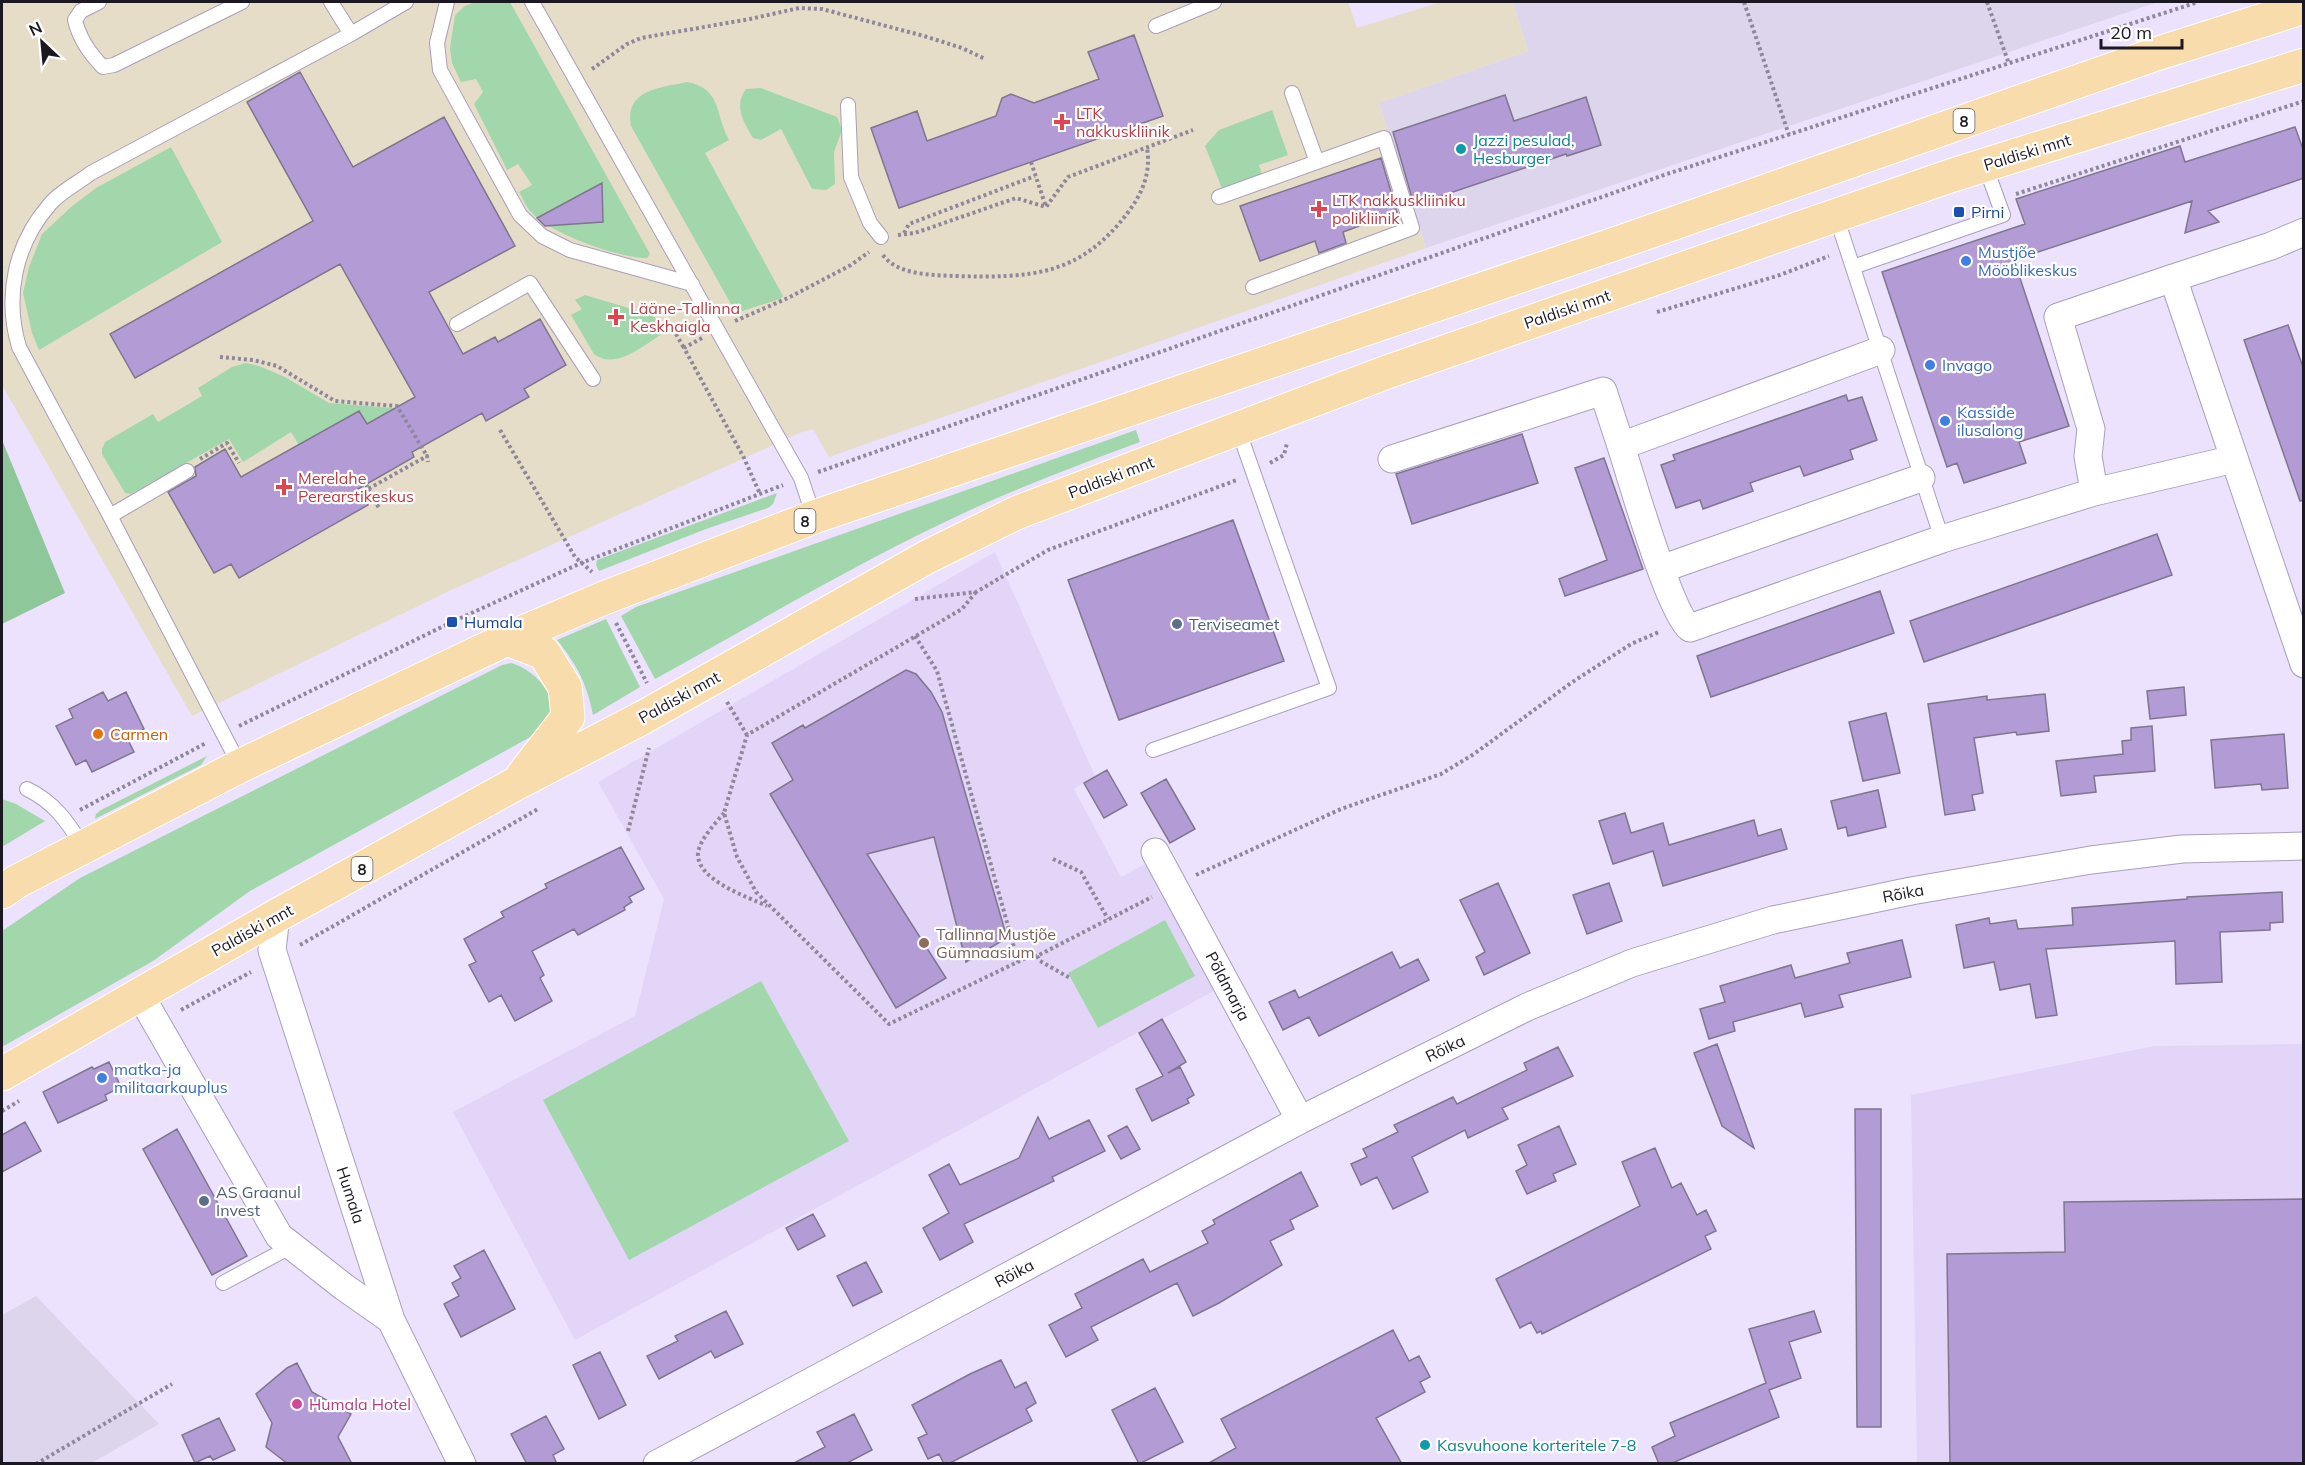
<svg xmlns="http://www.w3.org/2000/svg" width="2305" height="1465" font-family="Mulish,sans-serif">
<rect width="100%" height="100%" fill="#ece2fd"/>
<path fill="#ddd5eb" d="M1513,2H2158L1426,248L1379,103L1528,51Z
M36,1296L159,1424L92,1463H2V1315Z"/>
<path fill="#e2d5f7" d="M995,552L1095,776L1074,789L1121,877L1149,862L1221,987L575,1340L453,1112L635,1016L664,899L598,782Z
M2303,1044V1463H1917L1911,1095L2154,1046Z"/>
<path fill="#e6ddc8" d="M2,2H1348L1357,28L1441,2H1513L1528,51L1379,103L1426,248L829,457L813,429L802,432L447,592L192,716L2,385Z"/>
<path fill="#a2d7ac" d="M475,2H510L650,254L647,258C618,258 551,234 531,212C526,207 523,198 519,192L532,185L518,164L507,170L474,104L483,92L476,79L461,82L452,63L450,48L455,15L465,6Z
M687,82C722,88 715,115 729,140L705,153L783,296L780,299L736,313L631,126C624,89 661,88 687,82Z
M761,88L837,117L842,130L834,152L835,184L826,190L812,189L781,129L761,140L753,138C744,123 733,106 746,89Z
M1272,110L1288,155L1259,165L1263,177L1223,191L1205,146L1219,130Z
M171,147L222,242L39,350L32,333L23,293L29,267L42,234L71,207L96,188Z
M585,295L652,315L661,323L665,332C645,344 616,371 594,354L571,315L582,309L575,300Z
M246,363L259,366L285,377L329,403L394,408L402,421L388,412L367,424L359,411L299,445L291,432L243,462L229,439L131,494L125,493L102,454V449L105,442L153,414L158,422L202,396L198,388L232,367Z
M1136,430L1140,442C1089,461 1038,480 988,502C873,553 764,619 655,679L621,616L636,607Z
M777,493L773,504L768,508L706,529L599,571L596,565L597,560Z
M606,619L640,687L593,715C587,684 577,665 557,640Z
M511,663C530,668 554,689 551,711C551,717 547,724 545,729L250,891L153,961L2,1047V931L80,878L502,665Z
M207,756L201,765L95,819L96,814L101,810Z
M2,799L16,804L45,821L2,847Z
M1165,920L1195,976L1098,1028L1068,973Z
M761,981L849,1141L629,1260L543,1100Z"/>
<path fill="#8ec799" d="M2,440L65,593L2,624Z"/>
<path fill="#b39bd6" stroke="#7f768e" stroke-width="1.5" d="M1134,35L1163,116L899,208L871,128L917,111L927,141L996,116L1002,98L1011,94L1034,103L1099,79L1088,52Z
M300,72L353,167L444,117L515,246L429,292L463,354L495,337L498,342L540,319L566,365L524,389L529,397L486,421L482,413L412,452L414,457L358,489L368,505L239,578L231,564L214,573L168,492L196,476L195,467L225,449L241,477L359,411L367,424L415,397L340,264L135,378L110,334L313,221L247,102Z
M1505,95L1514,121L1586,97L1601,145L1567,156L1566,154L1414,205L1393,132Z
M2295,127L2304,152V178L2208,211L2219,222L2185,233L2192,201L2014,260L2069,426L2019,442L2026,463L1964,483L1957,463L1947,467L1882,272L2025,224L2016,199L2180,146L2185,162Z
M1381,158L1397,212L1343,232L1346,243L1319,253L1315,241L1260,261L1240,206Z
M602,183L603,222L545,226L537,218Z
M2288,325L2304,370V500L2300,501L2244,340Z
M1846,395L1848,401L1862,397L1877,440L1850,450L1853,459L1804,476L1800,466L1750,483L1753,491L1703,509L1700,500L1676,508L1661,465L1675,460L1673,455Z
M1522,434L1538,483L1412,524L1396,474Z
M1604,458L1643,569L1565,596L1559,579L1607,560L1575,468Z
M1233,520L1284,661L1119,720L1068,580Z
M2157,534L2172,575L1924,662L1910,621Z
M1880,591L1894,633L1711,697L1697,656Z
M906,670L916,674L931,692L942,712L1007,938L966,962L934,837L867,854L946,978L896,1008L770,794L793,780L772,743L803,725L805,728Z
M2184,687L2186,715L2150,719L2147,691Z
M103,692L108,701L126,692L144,729L127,738L134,752L92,772L86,760L76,765L56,726L73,718L69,709Z
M2045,694L2049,731L2017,735L2016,732L1974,738L1983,793L1972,795L1975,810L1945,815L1928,704L1987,696V700Z
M1886,713L1900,773L1863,781L1849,722Z
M2152,726L2155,771L2094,776L2096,792L2061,796L2056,761L2123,754L2122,741L2131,740V728Z
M2284,734L2288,788L2262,790L2261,784L2215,788L2211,740Z
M1107,770L1127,805L1104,818L1084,783Z
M1166,779L1195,829L1170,843L1141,793Z
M1878,790L1886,827L1848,836L1846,827L1838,829L1831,801Z
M1625,813L1631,833L1663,823L1669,845L1754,820L1758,836L1781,829L1787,849L1663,886L1653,851L1613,864L1599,821Z
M621,847L644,889L629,897L632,902L624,907L625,910L578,935L574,929L532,951L544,975L540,978L552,1001L515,1021L501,995L489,1002L469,965L476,962L464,939L504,917L501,912L547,888L545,884Z
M1498,883L1530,953L1484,975L1476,957L1485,952L1460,900Z
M1609,883L1622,921L1587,934L1573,895Z
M2282,892L2283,922L2270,923V930L2220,932L2222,982L2176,984L2175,941L2046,949L2057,1015L2036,1018L2030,984L2000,990L1994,962L1964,968L1956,925L1989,918L1990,924L2016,920L2018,929L2073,925L2072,908L2187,899V897Z
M1902,940L1911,977L1839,995L1843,1007L1805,1017L1801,1003L1733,1022L1735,1031L1709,1039L1700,1009L1725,1002L1720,986L1791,965L1795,978L1850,963L1847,953Z
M1392,952L1400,968L1418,959L1429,980L1319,1036L1309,1017L1283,1030L1269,1002L1295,990L1299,998Z
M1162,1019L1186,1062L1168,1073L1180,1067L1194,1095L1187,1099L1189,1103L1152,1121L1136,1089L1163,1076L1139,1033Z
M1717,1044L1754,1148L1722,1126L1694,1053Z
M1558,1047L1573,1076L1502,1108L1508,1119L1468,1138L1465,1130L1412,1157L1428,1192L1393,1209L1377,1177L1361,1185L1351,1164L1367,1157L1363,1149L1398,1132L1394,1125L1453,1097L1457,1104L1527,1070L1524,1063Z
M109,1062L121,1087L105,1095L107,1100L58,1123L43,1092L92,1067L94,1069Z
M1855,1109H1881V1427H1857Z
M1038,1117L1049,1139L1089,1120L1105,1151L1052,1177L1054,1181L964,1224L973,1242L940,1260L923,1228L949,1213L929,1175L949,1164L960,1185L1019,1158Z
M25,1122L41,1151L2,1172V1135Z
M1127,1126L1140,1149L1121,1159L1108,1136Z
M1559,1126L1576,1164L1553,1174L1556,1181L1527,1194L1516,1171L1527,1165L1518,1145Z
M177,1129L247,1256L212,1275L143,1149Z
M1655,1148L1672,1188L1681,1183L1697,1215L1706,1210L1716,1231L1705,1236L1711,1249L1542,1334L1541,1331L1537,1333L1531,1322L1520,1328L1496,1279L1640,1206L1622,1162Z
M1301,1172L1318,1206L1290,1220L1294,1229L1270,1241L1282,1265L1219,1303L1193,1316L1177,1283L1091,1327L1098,1340L1066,1357L1049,1325L1082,1308L1075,1294L1143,1259L1150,1272L1208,1243L1202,1231L1215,1224L1213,1220Z
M2304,1199V1464H1950L1947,1254L2065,1252L2064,1202Z
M813,1214L825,1236L798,1250L786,1228Z
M484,1250L515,1309L461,1337L444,1304L459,1296L452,1283L461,1278L454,1266Z
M866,1262L882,1292L853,1306L837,1276Z
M726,1311L743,1344L715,1358L711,1351L659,1379L647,1356L678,1341L675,1336Z
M1814,1311L1821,1332L1789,1342L1801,1378L1769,1390L1779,1417L1670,1464H1659L1652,1447L1675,1436L1670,1423L1766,1383L1749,1329Z
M1393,1330L1409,1361L1419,1356L1430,1377L1420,1382L1425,1392L1376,1418L1402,1464H1207L1236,1448L1221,1419Z
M600,1352L626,1405L599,1419L573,1365Z
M1001,1360L1015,1388L1026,1382L1036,1403L1026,1409L1032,1421L948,1464H944L939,1454L928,1459L918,1438L927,1434L912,1405L970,1374Z
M297,1363L312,1392L351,1414L338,1437L352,1464H288L266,1447L272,1423L256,1394L287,1368Z
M1155,1388L1183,1442L1139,1464L1112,1410Z
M854,1414L872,1450L845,1464H792L825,1447L817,1432Z
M546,1416L564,1449L553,1455L557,1464H527L511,1434Z
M219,1418L235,1450L213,1460L210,1456L195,1463L182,1435Z"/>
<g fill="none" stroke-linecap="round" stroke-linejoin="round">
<defs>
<path id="service" d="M99,2L81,11L75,20C79,37 90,54 103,67L114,65L242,2
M331,2L351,34
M447,2L437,43L440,70L520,215L542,236L570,250L692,284
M532,2L801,478L814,517
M1156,26L1214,2
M1292,93L1317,162
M848,105L851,177L870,223L881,237
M1219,197L1384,138L1412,228L1253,287
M1836,216L1942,539
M1853,267L2003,215L1985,165
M457,324L530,283L593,379
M110,516L187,471
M1153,750L1329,688L1238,429
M240,766L110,516L19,347C4,296 15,244 50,204C60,192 78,183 91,173L351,34L406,2
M27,789C54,802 68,822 83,847
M223,1283L292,1246"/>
<path id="minor" d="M2304,232L2271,246L2173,278L2304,664
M1881,350L1621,446C1631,477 1670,614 1690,628L1942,539L2094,492L2234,459
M1392,459L1603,391L1621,446
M2094,492L2088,456L2091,429L2058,317L2173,278
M1661,569L1921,478
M1155,852L1300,1120
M276,916L272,950L391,1320L462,1464
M139,993L279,1236L344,1287L391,1320
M657,1464L1300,1120L1527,1007L1632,963L1773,920L1911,891L2091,860L2182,849L2304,846"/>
<path id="primary" d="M507,639L544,653L565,687L568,717L523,775
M2,892L16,882L240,766L507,639L604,598L814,517L1626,240L2156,54L2304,7
M2,1074L276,916L517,783L642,718L927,557L1016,513L1387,372L1768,239L1950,176L2304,65"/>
</defs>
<use href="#service" stroke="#a99fb8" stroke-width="16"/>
<use href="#minor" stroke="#a99fb8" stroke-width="29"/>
<use href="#primary" stroke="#fff" stroke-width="35"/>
<path stroke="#8f889b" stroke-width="4" stroke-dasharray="3 3" stroke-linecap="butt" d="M1744,2L1789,135
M1987,2L2009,64
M592,69L627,44L641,38L750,19L799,8L822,9L924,36L962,48L985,59
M1031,162L1046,207
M2016,194L2304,101
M904,233L909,224L1035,176
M898,235L915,233L1016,198L1046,207L1068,177L1193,130
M883,255C897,275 932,275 954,276C1030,278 1080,277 1129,211C1143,192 1151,172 1147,148
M1657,312L1780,275L1829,256
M735,321L788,298L851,265L869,252
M676,334L684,348
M702,338L684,348L744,458L760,494
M220,357L253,360L277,366L335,401L397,406L427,456
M500,430L575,557L592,572
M200,459L227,443L239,463
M1270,463L1284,455L1287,443
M818,472L1667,174L2198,2
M366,484L368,489L427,456L428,462
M368,489L379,508
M976,592L962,609L747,735L724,813L737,857L756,892L889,1024L1030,956H1037L1152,897
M915,599L976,592L1048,550L1237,480
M616,623L647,683
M915,636L937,671L1018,962
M727,702L747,735
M239,726L452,622L581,563L783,485
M80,810L206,743
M724,813C715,824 700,839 698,853C696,880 748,897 767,906
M628,831L649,748
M1053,859L1081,872L1108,919
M1196,875L1341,809L1441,774L1474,754L1571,683L1631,644L1659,632
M300,945L538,809
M1037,956L1040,961L1070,978
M181,1010L251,972
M2,1111L19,1101
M36,1464L172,1384"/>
<use href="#service" stroke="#fff" stroke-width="14"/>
<use href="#minor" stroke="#fff" stroke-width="27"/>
<use href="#primary" stroke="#f8dcab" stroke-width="33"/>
</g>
<g fill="#e0444e" stroke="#fff" stroke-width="2">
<path d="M1059 113h6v6h6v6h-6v6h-6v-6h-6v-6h6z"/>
<path d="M1316 200h6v6h6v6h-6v6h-6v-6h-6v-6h6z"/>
<path d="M613 308h6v6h6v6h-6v6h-6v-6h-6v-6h6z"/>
<path d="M281 478h6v6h6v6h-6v6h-6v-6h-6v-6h6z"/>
</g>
<g fill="#0f9aa8" stroke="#fff" stroke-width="2">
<circle cx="1461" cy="149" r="6"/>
<circle cx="1425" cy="1445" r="6"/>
</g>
<g fill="#1a4fb4" stroke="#fff" stroke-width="2">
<rect x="1953" y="206" width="12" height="12" rx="3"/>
<rect x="446" y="616" width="12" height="12" rx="3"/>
</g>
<g fill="#3f7fe0" stroke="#fff" stroke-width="2">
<circle cx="1966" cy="261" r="6"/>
<circle cx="1930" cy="365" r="6"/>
<circle cx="1945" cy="421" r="6"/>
<circle cx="102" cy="1078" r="6"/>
</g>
<g fill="#5c6f8a" stroke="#fff" stroke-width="2">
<circle cx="1177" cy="624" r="6"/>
<circle cx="204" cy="1201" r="6"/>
</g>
<circle fill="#e8710a" stroke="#fff" stroke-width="2" cx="98" cy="734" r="6"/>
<circle fill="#8d6e63" stroke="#fff" stroke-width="2" cx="924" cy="943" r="6"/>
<circle fill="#d1479c" stroke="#fff" stroke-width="2" cx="297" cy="1404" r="6"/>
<g text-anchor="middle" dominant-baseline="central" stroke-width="4.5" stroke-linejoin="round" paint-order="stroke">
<g fill="#fff" stroke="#605d64" stroke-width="1.5">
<rect x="1953.5" y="109" width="21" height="24" rx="4.5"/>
<rect x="794.5" y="509" width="21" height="24" rx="4.5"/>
<rect x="351.5" y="857" width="21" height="24" rx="4.5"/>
</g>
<g font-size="15" font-weight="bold" fill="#1c1821">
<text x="1964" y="121">8</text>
<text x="805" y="521">8</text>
<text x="362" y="869">8</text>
</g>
<g font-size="16" fill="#be3a42" stroke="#fff" text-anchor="start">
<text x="1076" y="113">LTK<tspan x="1076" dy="18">nakkuskliinik</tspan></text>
<text x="1332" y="200">LTK nakkuskliiniku<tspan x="1332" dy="18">polikliinik</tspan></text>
<text x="630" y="308">Lääne-Tallinna<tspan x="630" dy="18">Keskhaigla</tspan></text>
<text x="298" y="478">Merelahe<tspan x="298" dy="18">Perearstikeskus</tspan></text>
</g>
<g font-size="16" fill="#0d838f" stroke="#fff" text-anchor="start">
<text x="1473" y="140">Jazzi pesulad,<tspan x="1473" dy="18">Hesburger</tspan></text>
<text x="1437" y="1445">Kasvuhoone korteritele 7-8</text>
</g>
<g font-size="16" fill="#1c1821" stroke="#fff">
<text transform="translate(2027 152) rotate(-17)">Paldiski mnt</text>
<text transform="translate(1567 309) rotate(-19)">Paldiski mnt</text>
<text transform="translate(1111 477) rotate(-21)">Paldiski mnt</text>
<text transform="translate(679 697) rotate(-29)">Paldiski mnt</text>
<text transform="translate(1903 893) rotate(-11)">Rõika</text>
<text transform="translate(252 930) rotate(-29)">Paldiski mnt</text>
<text transform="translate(1228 986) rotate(62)">Põldmarja</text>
<text transform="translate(1445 1048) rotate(-26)">Rõika</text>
<text transform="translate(351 1195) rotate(72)">Humala</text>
<text transform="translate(1014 1273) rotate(-28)">Rõika</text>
</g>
<g font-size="16" fill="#164399" stroke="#fff" text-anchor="start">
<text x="1971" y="212">Pirni</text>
<text x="464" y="622">Humala</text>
</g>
<g font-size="16" fill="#366cbe" stroke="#fff" text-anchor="start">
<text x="1978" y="252">Mustjõe<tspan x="1978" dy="18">Mööblikeskus</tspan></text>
<text x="1942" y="365">Invago</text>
<text x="1957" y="412">Kasside<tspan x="1957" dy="18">ilusalong</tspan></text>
<text x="114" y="1069">matka-ja<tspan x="114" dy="18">militaarkauplus</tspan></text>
</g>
<g font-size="16" fill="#4e5e75" stroke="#fff" text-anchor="start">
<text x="1189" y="624">Terviseamet</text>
<text x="216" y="1192">AS Graanul<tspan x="216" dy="18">Invest</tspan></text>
</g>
<g font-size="16" fill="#c56008" stroke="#fff" text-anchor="start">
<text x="110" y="734">Carmen</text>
</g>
<g font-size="16" fill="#785e54" stroke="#fff" text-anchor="start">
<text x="936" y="934">Tallinna Mustjõe<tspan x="936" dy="18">Gümnaasium</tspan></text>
</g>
<g font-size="16" fill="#b23c85" stroke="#fff" text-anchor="start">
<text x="309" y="1404">Humala Hotel</text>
</g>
</g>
<rect width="2305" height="1465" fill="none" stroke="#1c1821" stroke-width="6"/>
<g transform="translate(42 42) rotate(334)" stroke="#ffffff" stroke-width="4.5" paint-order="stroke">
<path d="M0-4.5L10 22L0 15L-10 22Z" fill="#1c1821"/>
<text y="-9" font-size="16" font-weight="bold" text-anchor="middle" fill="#1c1821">N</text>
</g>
<path d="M2101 39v9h81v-9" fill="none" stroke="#1c1821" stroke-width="3"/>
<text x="2110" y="39" font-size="18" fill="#1c1821" stroke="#ffffff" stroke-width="4.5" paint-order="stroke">20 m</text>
</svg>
